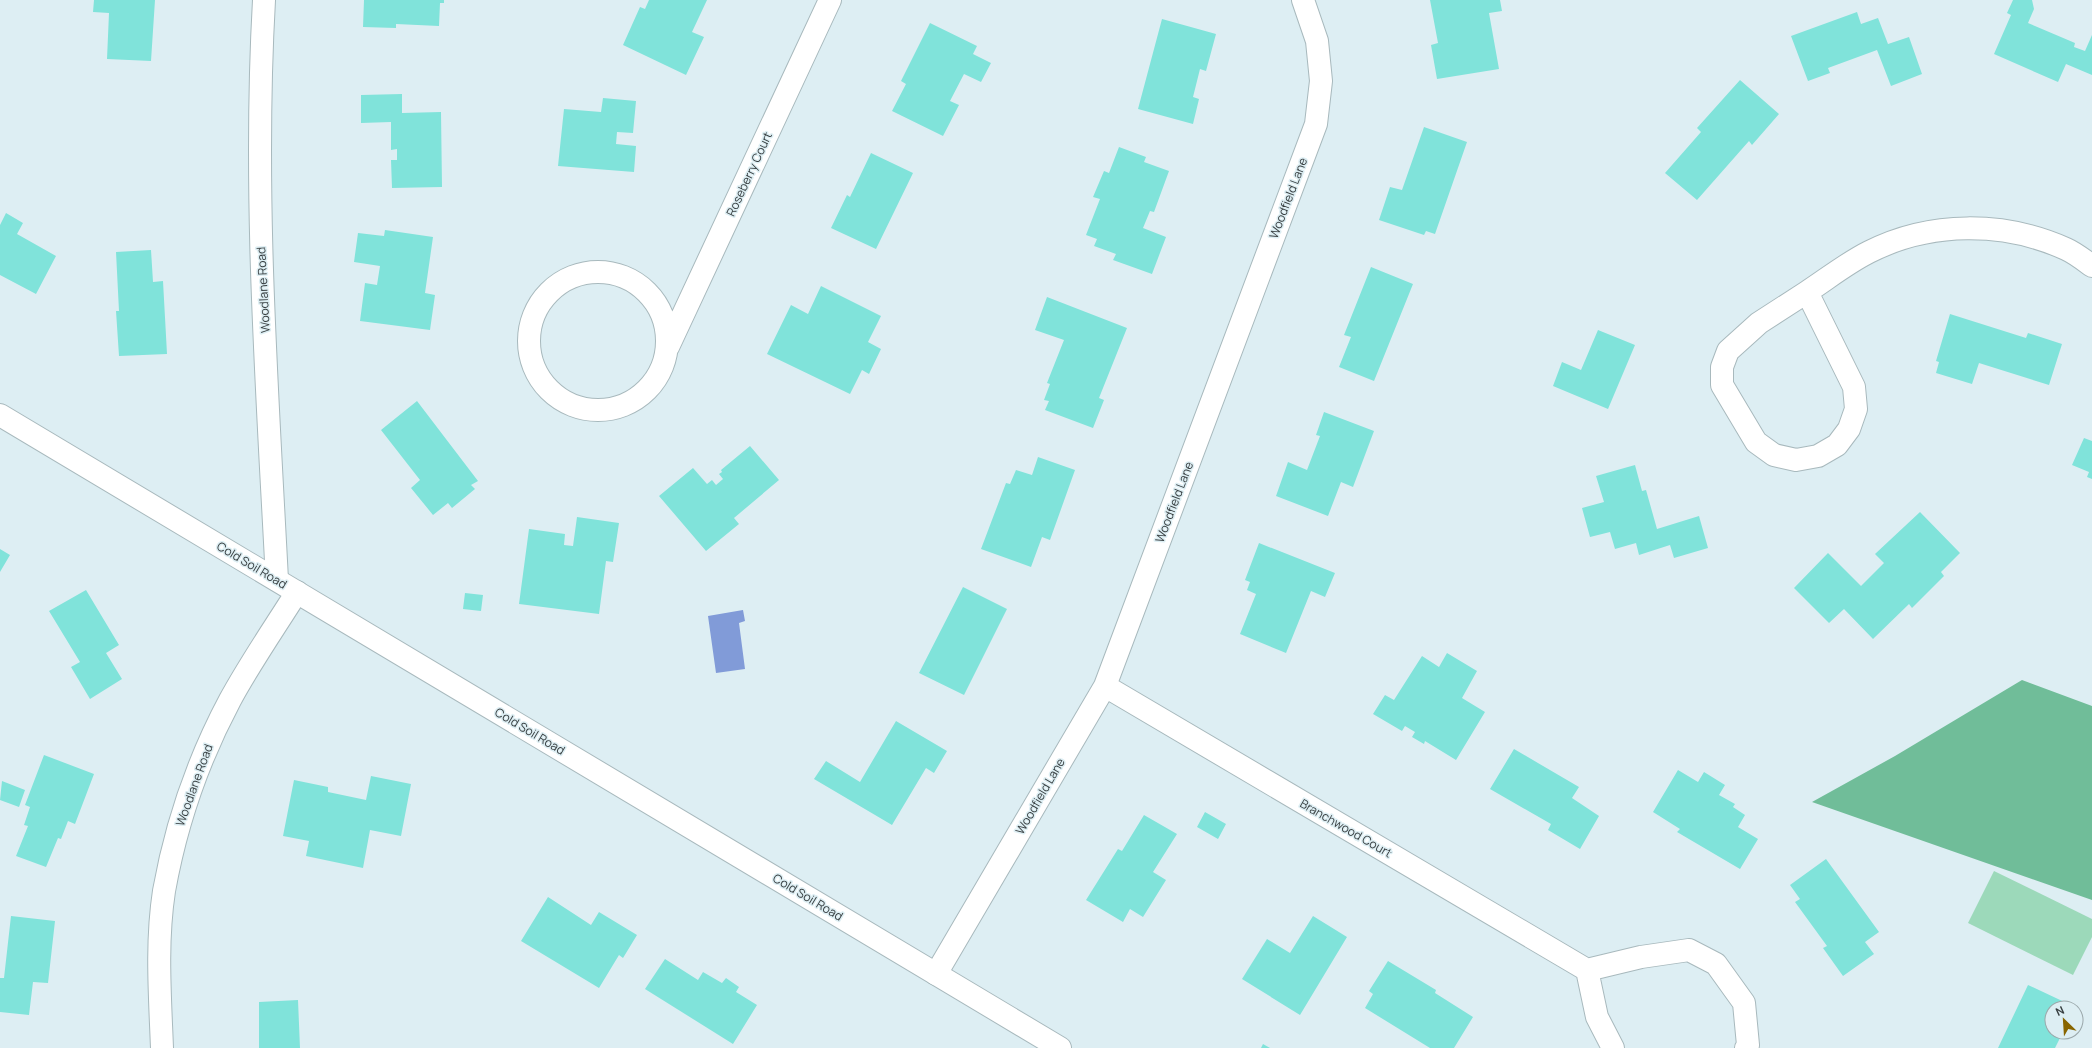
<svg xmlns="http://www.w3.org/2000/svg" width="2092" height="1048" font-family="Manrope,sans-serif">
<rect width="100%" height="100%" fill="#ddeef3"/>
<path fill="#9cd9ba" d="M1994,871L2092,919V937L2073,975L1968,923Z"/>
<path fill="#70bd99" d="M2022,680L2092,706V900L1812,802L1895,756Z"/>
<path fill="#819bd8" d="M743,610L745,621L739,623L745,669L716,673L708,616Z"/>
<path fill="#80e3da" d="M94,0H155L151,61L107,59L109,13L93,12Z
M364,0H444V3H440L439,26L396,24V28L363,27Z
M649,0H707L692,32L704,37L686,75L623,45L640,7L645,9Z
M1430,0H1500L1502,11L1489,13L1499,69L1437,79L1431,45L1438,43Z
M2013,0H2032L2034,9L2028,23L2075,43L2074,47L2085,51L2092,35V75L2066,64L2058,82L1994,54L2011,15L2007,13Z
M1857,12L1861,24L1878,18L1888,44L1909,37L1922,74L1891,86L1877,50L1828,68L1830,73L1808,81L1791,36Z
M1162,19L1216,34L1206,71L1200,69L1193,97L1199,99L1193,124L1138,109Z
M930,23L977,46L973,54L991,63L981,82L964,74L950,101L959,105L943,136L892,111L906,84L901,81Z
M1740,80L1779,114L1752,145L1749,141L1697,200L1665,173L1701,132L1697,128Z
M402,94V113L441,112L442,187L392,188L391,160H397V149L391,150V122L361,123V95Z
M603,98L636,101L633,133L617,132L616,144L636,146L634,172L558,166L564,109L601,112Z
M1424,127L1467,142L1435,234L1426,231L1424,235L1379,220L1390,187L1402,190Z
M1119,147L1146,157L1144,162L1169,171L1154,212L1150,211L1143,228L1166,237L1152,274L1113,260L1116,254L1094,246L1097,239L1086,235L1100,199L1093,197L1104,171L1109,173Z
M871,153L913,173L876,249L831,228L847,195L850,197Z
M6,213L23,223L17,234L56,256L36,294L0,275V225Z
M385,230L433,237L425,293L435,295L430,330L360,321L365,283L377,285L380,266L354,262L358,233L384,236Z
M151,250L153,282L163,281L167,354L119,356L116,311H119L116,252Z
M1371,267L1413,284L1374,381L1339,367L1351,337L1344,335Z
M821,286L881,316L868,342L881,349L869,374L862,370L850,394L767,354L791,305L808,314Z
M1047,297L1127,328L1099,398L1104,400L1093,428L1045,410L1049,401L1044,400L1050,384L1047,383L1064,340L1035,330Z
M1950,314L2026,338L2028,333L2062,344L2049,385L1979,363L1972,384L1936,373L1939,362L1936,361Z
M1598,330L1635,345L1608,409L1553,386L1562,362L1581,370Z
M417,401L478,481L471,485L475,489L452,508L448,503L433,515L411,488L420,480L381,430Z
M1324,412L1374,431L1353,487L1341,482L1328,516L1276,496L1288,462L1307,470L1320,436L1316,435Z
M2084,438L2092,441V479L2087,477L2089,472L2072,465Z
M750,446L779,480L734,518L739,524L706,551L659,496L693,468L707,484L712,480L716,485L723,479L719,474L722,472L721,470Z
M1038,457L1075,470L1050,540L1042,537L1031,567L981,549L1006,483L1010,484L1016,470L1032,475Z
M1635,465L1642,491L1646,490L1657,529L1699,516L1708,548L1674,558L1670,545L1639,555L1636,543L1615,549L1610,532L1590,537L1582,508L1604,502L1596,476Z
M1920,512L1960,553L1941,572L1944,576L1912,608L1909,604L1873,639L1844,609L1829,623L1794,588L1828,553L1861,586L1884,563L1875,554Z
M577,517L619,523L613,562L606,561L599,614L519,604L529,529L565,534L564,545L573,546Z
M1259,543L1335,573L1325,597L1311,591L1286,653L1240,634L1256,594L1247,590L1250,582L1245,580Z
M0,549L10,555L0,572Z
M963,587L1007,609L964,695L919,673Z
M86,590L119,645L106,653L122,679L90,699L71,667L80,662L49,611Z
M465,593L483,595L481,611L463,609Z
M1447,653L1477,671L1462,698L1485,712L1456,760L1425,741L1424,744L1412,737L1415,732L1405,726L1402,731L1373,714L1385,695L1394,700L1422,656L1439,667Z
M896,721L947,751L934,773L926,768L892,825L814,779L826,761L860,782Z
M1514,749L1579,787L1572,798L1599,816L1580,849L1548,830L1551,824L1490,789Z
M44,755L94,774L75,824L68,821L61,839L58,838L46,867L16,856L28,826L24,825L30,807L25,805Z
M1678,770L1698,782L1704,772L1725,785L1719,795L1735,804L1733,807L1745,815L1738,827L1758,839L1740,869L1677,832L1680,829L1653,812Z
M371,776L411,784L401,836L370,830L363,868L306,856L309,841L283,836L294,780L328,787V792L366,800Z
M2,781L25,790L19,807L0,800Z
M1205,812L1226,824L1218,839L1197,827Z
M1144,815L1177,834L1153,872L1166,880L1143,917L1130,909L1123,922L1086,900L1118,849L1122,851Z
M1826,859L1879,932L1865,942L1874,954L1843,976L1823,948L1827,946L1795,902L1800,899L1790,885Z
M548,897L591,925L599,912L637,935L623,958L619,955L599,988L521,941Z
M11,916L55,921L48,983L33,982L29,1015L0,1012V978H4Z
M1313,916L1347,937L1300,1015L1242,979L1267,939L1290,953Z
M665,959L698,980L703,972L722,983L726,978L739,987L736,992L757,1005L733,1044L645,989Z
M1388,961L1436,990L1435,993L1473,1017L1454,1048H1430L1365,1008L1373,994L1369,991Z
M2028,985L2075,1007L2052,1008V1032H2063L2055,1048H1998Z
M298,1000L300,1048H259V1002Z
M1263,1044L1270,1048H1261Z"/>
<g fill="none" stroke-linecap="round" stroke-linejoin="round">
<defs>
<path id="street" d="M264,0C253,193 267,386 277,580
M529 341a69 69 0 1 1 138 0a69 69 0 1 1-138 0Z
M1807,292L1854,387L1856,409L1849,429L1837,445L1818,456L1796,460L1774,455L1756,442L1722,385V367L1728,351L1759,323Z
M1807,292C1827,279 1847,263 1869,252C1930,221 2004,221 2066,249C2075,253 2084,260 2092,266
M668,347L830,0
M1105,686L1587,970L1641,957L1689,950L1716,964L1744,1003L1748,1045L1746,1048
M1587,970L1597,1017L1613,1048
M936,974L1105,686L1316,124L1321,81L1317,41L1303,0
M162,1048C160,996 156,943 164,891C176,824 198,760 230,700C250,663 275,627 297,592"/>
<path id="secondary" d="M0,415L1060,1048"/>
</defs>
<use href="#street" stroke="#a8b9bd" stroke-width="24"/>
<use href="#secondary" stroke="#a8b9bd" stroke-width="24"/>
<use href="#street" stroke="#fff" stroke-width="22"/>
<use href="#secondary" stroke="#fff" stroke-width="22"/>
</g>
<g text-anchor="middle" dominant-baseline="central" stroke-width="3" stroke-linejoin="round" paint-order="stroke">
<g font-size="12" fill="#373e40" stroke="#ddeef3">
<text transform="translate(749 174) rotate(-65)">Roseberry Court</text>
<text transform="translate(1288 198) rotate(-69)">Woodfield Lane</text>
<text transform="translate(263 290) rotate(-93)">Woodlane Road</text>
<text transform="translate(1174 502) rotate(-69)">Woodfield Lane</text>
<text transform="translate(252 565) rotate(31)">Cold Soil Road</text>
<text transform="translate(530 731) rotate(31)">Cold Soil Road</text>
<text transform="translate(194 785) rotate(-70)">Woodlane Road</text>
<text transform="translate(1040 796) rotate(-60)">Woodfield Lane</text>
<text transform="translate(1346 828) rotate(30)">Branchwood Court</text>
<text transform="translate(808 897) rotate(31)">Cold Soil Road</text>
</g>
</g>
<g transform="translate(2064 1020) rotate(335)"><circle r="19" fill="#ddeef3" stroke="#9ba8ab"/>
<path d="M0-3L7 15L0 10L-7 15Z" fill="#886500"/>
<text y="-6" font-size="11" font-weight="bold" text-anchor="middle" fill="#373e40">N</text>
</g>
</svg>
